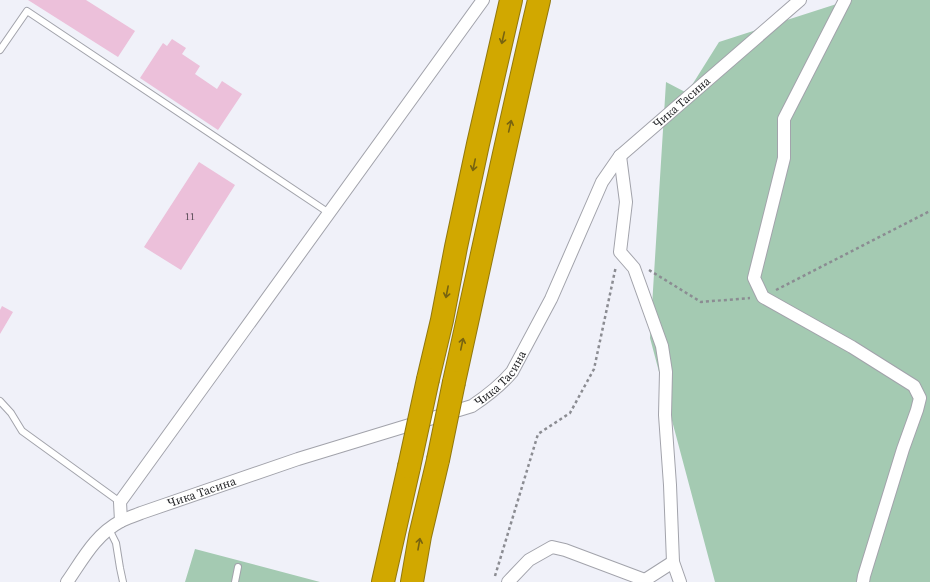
<svg xmlns="http://www.w3.org/2000/svg" width="930" height="582" font-family="'Source Serif 4',serif">
<rect width="100%" height="100%" fill="#f0f1f9"/>
<path fill="#a4cab2" d="M849,0H930V582H715L650,338L666,82L687,93L719,42Z
M195,549L320,582H185Z"/>
<path fill="#ecc0da" d="M28,0H86L135,31L118,57Z
M172,39L186,48L182,54L200,66L195,74L217,89L222,81L242,94L218,130L140,78L163,43L167,46Z
M199,162L235,185L181,270L144,247Z
M2,306L13,312L0,334V310Z"/>
<g fill="none" stroke-linecap="round" stroke-linejoin="round">
<defs>
<path id="service" d="M0,50L27,11L329,213
M0,401L11,413L22,431L120,502
M109,529L116,543L120,568L123,582
M235,582L238,567"/>
<g id="minor">
<path d="M845,0L784,119V158L754,278L763,297L852,347L914,386L920,398L917,410L903,449L864,576L863,582"/>
<path d="M620,156L626,202L620,252L634,268L662,346L666,372L665,415L670,485L673,562L680,582"/>
<path d="M121,521L120,502L483,0"/>
<path id="s1" d="M67,582C83,559 95,535 121,521C127,518 134,516 141,513L298,459L472,406C487,396 500,386 512,372L551,299L602,182L620,156L800,0"/>
<path d="M508,582L529,560L552,547L565,550L645,580"/>
<path d="M644,582L645,580L673,562"/>
</g>
<path id="motorway" d="M428,379L442,320L456,247L478,144L511,0
M454,382C482,255 509,127 539,0
M383,582L409,467
M412,582L420,536L438,460"/>
</defs>
<use href="#service" stroke="#a2a3ab" stroke-width="8"/>
<use href="#minor" stroke="#a2a3ab" stroke-width="14"/>
<use href="#motorway" stroke="#92780c" stroke-width="24"/>
<path stroke="#8b8c92" stroke-width="2.5" stroke-dasharray="3 3" stroke-linecap="butt" d="M649,270L701,302L750,298
M776,290L930,211
M495,576L538,434L570,413L594,369L616,266"/>
<use href="#service" stroke="#fff" stroke-width="6"/>
<use href="#minor" stroke="#fff" stroke-width="12"/>
<use href="#motorway" stroke="#d1a800" stroke-width="22"/>
<defs>
<path id="motorway-bridge" d="M438,460L454,382
M409,467L428,379"/>
</defs>
<use href="#motorway-bridge" stroke="#92780c" stroke-width="24" stroke-linecap="butt"/>
<use href="#motorway-bridge" stroke="#d1a800" stroke-width="22"/>
</g>
<defs><path id="oneway-shaft" d="M-6 0H5M1.5-3L5.5 0L1.5 3" fill="none" stroke-width="1.6" stroke-linecap="round" stroke-linejoin="round"/></defs>
<g stroke="#776310">
<use href="#oneway-shaft" transform="translate(503 38) rotate(103)"/>
<use href="#oneway-shaft" transform="translate(510 126) rotate(-77)"/>
<use href="#oneway-shaft" transform="translate(474 165) rotate(102)"/>
<use href="#oneway-shaft" transform="translate(447 292) rotate(101)"/>
<use href="#oneway-shaft" transform="translate(462 344) rotate(-78)"/>
<use href="#oneway-shaft" transform="translate(419 544) rotate(-80)"/>
</g>
<g text-anchor="middle" dominant-baseline="central" stroke-width="3.5" stroke-linejoin="round" paint-order="stroke">
<g font-size="10" fill="#51464f">
<text x="190" y="216">11</text>
</g>
<g font-size="12" fill="#1d1e21" stroke="#f0f1f9">
<text stroke="none"><textPath href="#s1" startOffset="828">Чика Тасина</textPath></text>
<text stroke="none"><textPath href="#s1" startOffset="492">Чика Тасина</textPath></text>
<text stroke="none"><textPath href="#s1" startOffset="168">Чика Тасина</textPath></text>
</g>
</g>
</svg>
